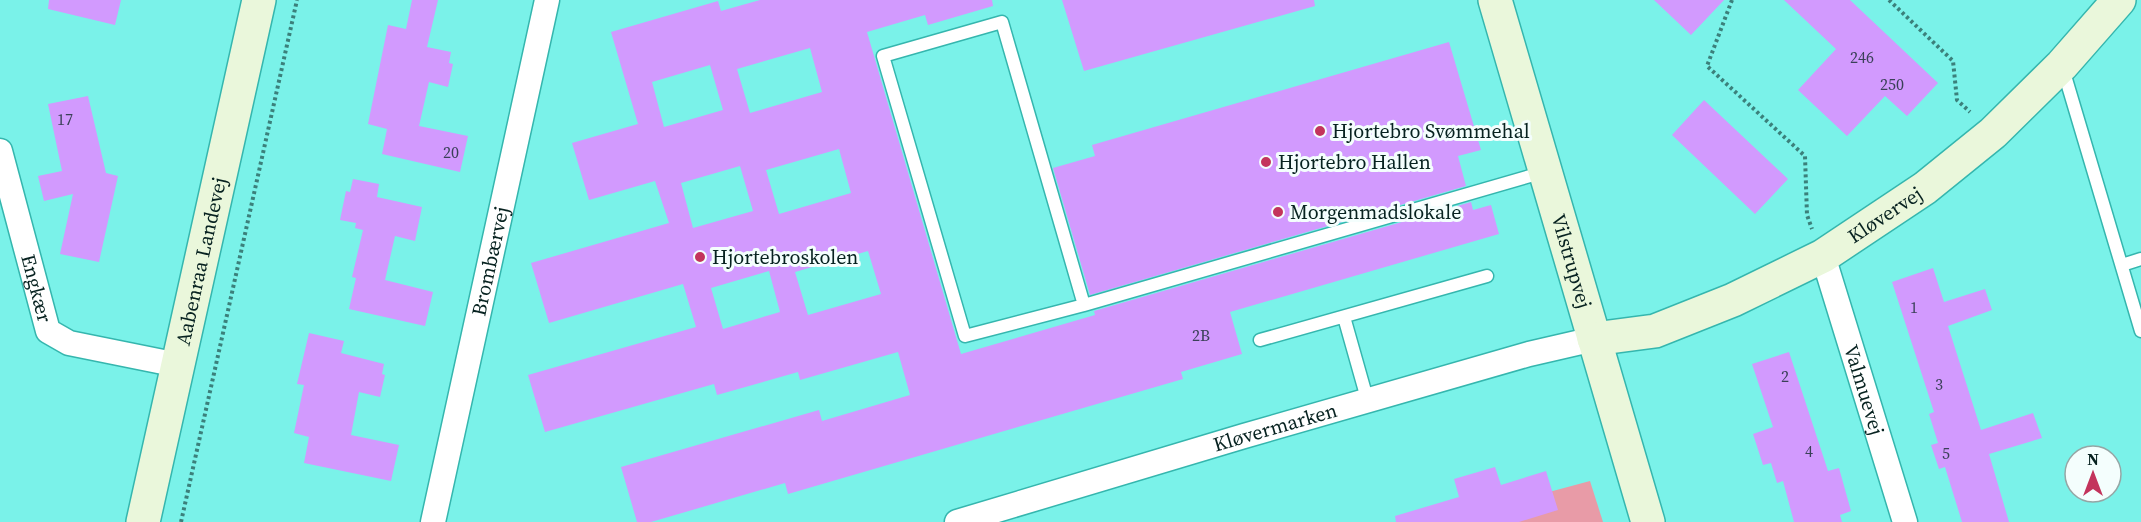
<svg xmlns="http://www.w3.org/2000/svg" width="2141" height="522" font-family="'Source Serif 4',serif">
<rect width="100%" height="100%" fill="#7af2e9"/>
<path fill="#e89ba7" d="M1590,481L1603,522H1438Z"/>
<path fill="#d29afe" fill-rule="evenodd" d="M49,0H121L115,25L48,9Z
M412,0H438L427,47L451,52L449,63L453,64L448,87L429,82L419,126L468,136L460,172L382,154L387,129L368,124L388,25L406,29Z
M760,0H992L993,6L928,25L925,15L867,32L961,354L1095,315L1094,311L1471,202L1473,210L1491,205L1499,234L1230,312L1242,354L1181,372L1183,379L788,494L785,483L651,522H637L621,467L819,410L822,421L910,395L898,352L800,380L798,372L717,395L714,384L545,432L528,375L696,327L683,284L549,323L531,263L669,223L655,181L589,200L572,143L638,124L611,32L718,1L721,11ZM810,48L822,92L750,113L737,69ZM710,65L723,110L664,127L652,82ZM839,149L851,193L779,214L766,170ZM740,166L753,211L693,228L681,183ZM868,251L881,294L808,315L795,272ZM769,271L780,312L723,329L711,288Z
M1062,0H1314L1315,6L1084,71Z
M1654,0H1724L1691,35Z
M1784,0H1850L1938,83L1907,116L1885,96L1847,136L1798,90L1836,49Z
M1449,42L1481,150L1458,156L1466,186L1090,295L1053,168L1095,156L1092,145Z
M88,96L106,173L118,176L99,262L60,254L73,194L44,201L38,176L62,171L48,104Z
M1704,100L1788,179L1755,214L1672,135Z
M353,179L379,184L377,197L422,207L415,241L395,236L385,280L433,292L425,326L349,309L356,278L352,277L363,230L355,228L356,223L340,220L346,191L350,192Z
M1933,268L1944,302L1985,289L1992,310L1948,326L1981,430L2033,413L2042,438L1989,454L2009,522H1962L1945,467L1939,469L1931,445L1938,443L1929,414L1934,412L1892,282Z
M309,333L344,341L341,353L384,364L382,374L385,375L380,397L359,392L351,435L399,445L391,481L304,463L309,437L294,433L304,385L297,384Z
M1789,352L1828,471L1839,468L1851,511L1840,515L1842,522H1794L1783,481L1777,483L1771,463L1763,465L1753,434L1773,427L1752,364Z
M1495,467L1501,485L1546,471L1558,510L1519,522H1396L1395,516L1459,497L1454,479Z"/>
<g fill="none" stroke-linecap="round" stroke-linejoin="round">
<defs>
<path id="lane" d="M2063,69L2141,331
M2122,265L2141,259
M1084,305L1002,22L883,56L965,336L1084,305L1544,172
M1344,317L1368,402
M1260,340L1487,276"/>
<g id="street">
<path id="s1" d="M0,151L48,331L69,343L178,365"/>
<path id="s2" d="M1823,256L1905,522"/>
<path id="s3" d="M433,522L547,0"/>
<path id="s4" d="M957,522L1244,436L1529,354L1594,339"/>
</g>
<g id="secondary">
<path id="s5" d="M1495,0L1648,522"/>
<path id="s6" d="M1594,339L1655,331L1733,300L1823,256L1925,188L1993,133L2062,65L2119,0"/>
<path id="s7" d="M143,522L259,0"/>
</g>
</defs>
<use href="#lane" stroke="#35b6ae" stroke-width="15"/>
<use href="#street" stroke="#35b6ae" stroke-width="27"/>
<use href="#secondary" stroke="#35b6ae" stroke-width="36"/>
<path stroke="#3b807b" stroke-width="4" stroke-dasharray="3 3" stroke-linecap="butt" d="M1732,0L1707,66L1805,156L1807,215L1812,229
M1889,0L1953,61L1957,100L1970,112
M181,522L297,0"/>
<use href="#lane" stroke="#fff" stroke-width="12"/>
<use href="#street" stroke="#fff" stroke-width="24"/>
<use href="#secondary" stroke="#eaf7db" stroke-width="33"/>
</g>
<g fill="#c3345c" stroke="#f4fefd" stroke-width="2">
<circle cx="1320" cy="131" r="6"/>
<circle cx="1266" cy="162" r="6"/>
<circle cx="1278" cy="212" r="6"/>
<circle cx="700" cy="257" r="6"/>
</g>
<g text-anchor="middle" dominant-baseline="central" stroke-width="6" stroke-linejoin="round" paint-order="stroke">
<g font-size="16" fill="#3a4058">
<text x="1862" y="57">246</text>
<text x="1892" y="84">250</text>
<text x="65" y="119">17</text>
<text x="451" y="152">20</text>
<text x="1914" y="307">1</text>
<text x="1201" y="335">2B</text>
<text x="1785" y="376">2</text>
<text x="1939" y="384">3</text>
<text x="1809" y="451">4</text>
<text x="1946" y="453">5</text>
</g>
<g font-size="20" fill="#072220" stroke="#f4fefd" text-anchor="start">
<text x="1332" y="131">Hjortebro Svømmehal</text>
<text x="1278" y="162">Hjortebro Hallen</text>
<text x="1290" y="212">Morgenmadslokale</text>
<text x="712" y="257">Hjortebroskolen</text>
</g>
<g font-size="20" fill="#072220" stroke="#f4fefd">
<text stroke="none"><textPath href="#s6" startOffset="320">Kløvervej</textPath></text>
<text stroke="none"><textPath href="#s7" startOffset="267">Aabenraa Landevej</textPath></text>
<text stroke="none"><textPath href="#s3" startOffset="267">Brombærvej</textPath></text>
<text stroke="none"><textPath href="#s5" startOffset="272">Vilstrupvej</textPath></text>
<text stroke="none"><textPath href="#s1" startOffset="142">Engkær</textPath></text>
<text stroke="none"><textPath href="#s2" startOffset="140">Valmuevej</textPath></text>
<text stroke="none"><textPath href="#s4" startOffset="332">Kløvermarken</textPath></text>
</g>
</g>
<g transform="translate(2093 474)"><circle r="28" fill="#f4fefd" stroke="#95a6a5" stroke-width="1.5"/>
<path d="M0-4.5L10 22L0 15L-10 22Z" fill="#c3345c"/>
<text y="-9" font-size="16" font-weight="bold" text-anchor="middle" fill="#072220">N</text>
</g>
</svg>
